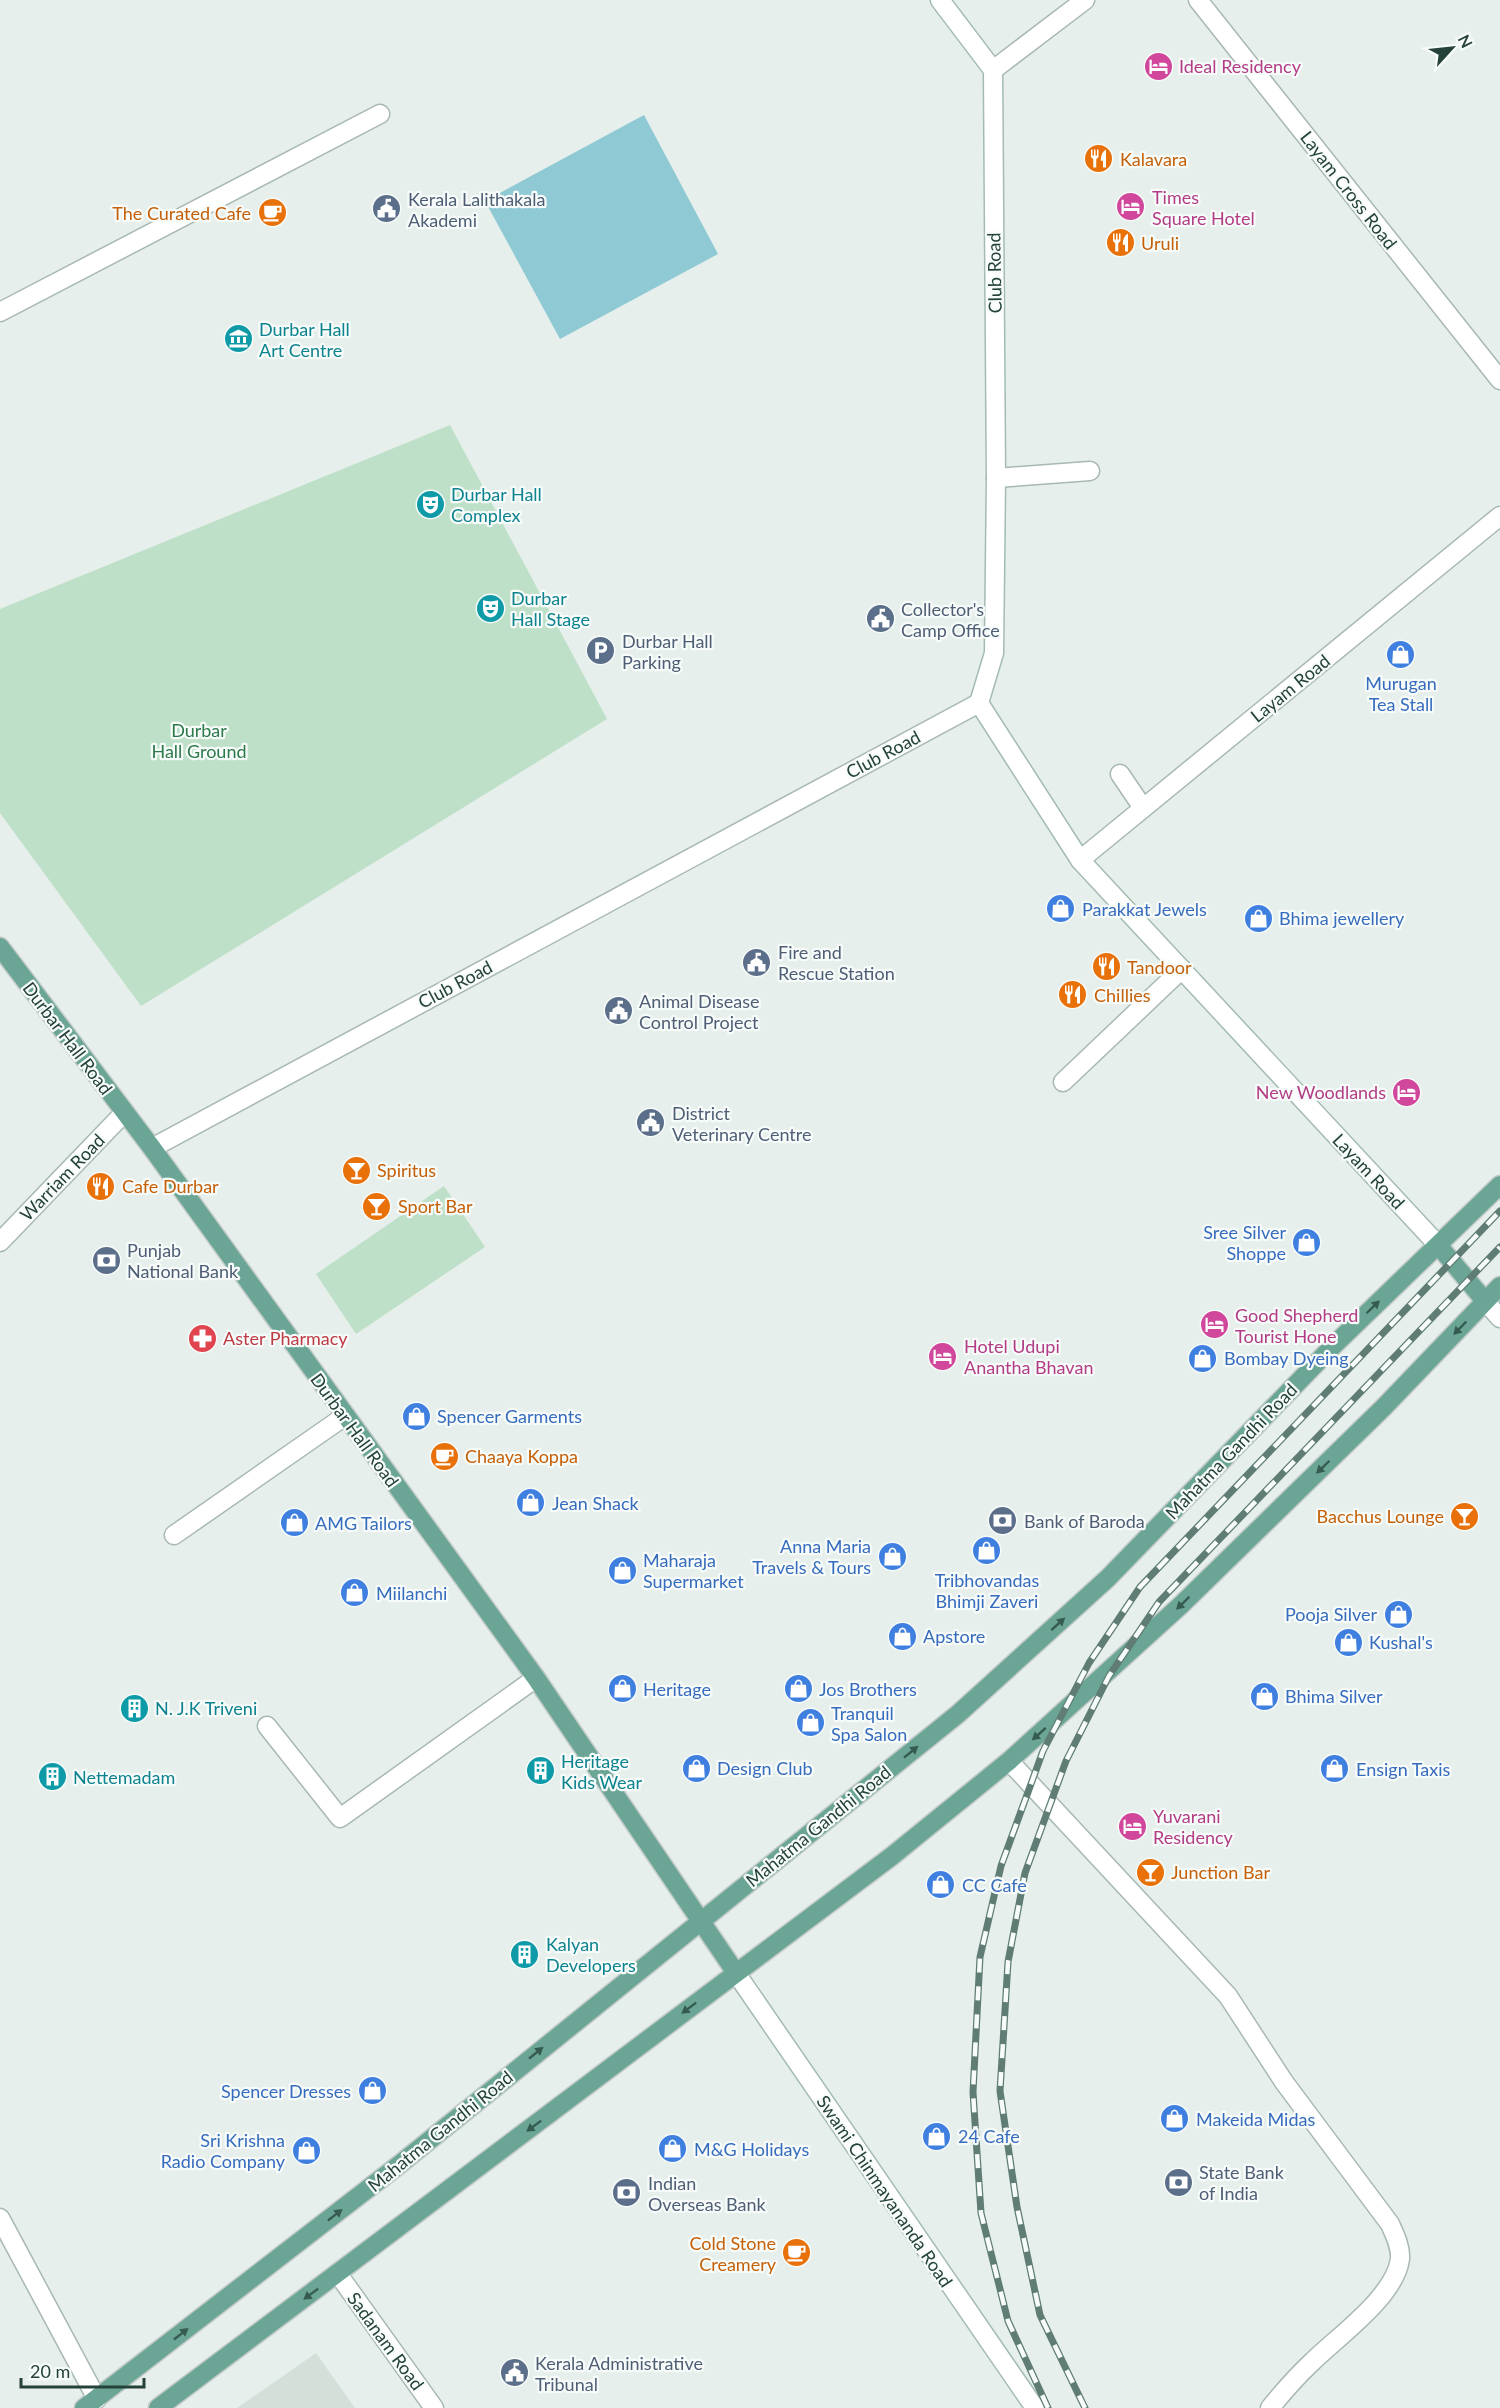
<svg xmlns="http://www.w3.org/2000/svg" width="1500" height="2408" font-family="Lato,sans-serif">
<rect width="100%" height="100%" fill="#e6efeb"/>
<path fill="#d4dfda" d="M316,2353L355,2408H237Z"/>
<path fill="#bfe0c8" d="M450,425L607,719L141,1006L0,813V609Z
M444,1186L485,1247L356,1334L316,1274Z"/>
<path fill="#8ec9d4" d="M644,115L718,254L560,339L485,201Z"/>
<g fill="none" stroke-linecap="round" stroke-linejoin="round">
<defs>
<path id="lane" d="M0,312L380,114
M996,478L1090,471
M1120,774L1143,808
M1063,1082L1182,969
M174,1535L345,1416
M267,1726L340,1818L536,1678"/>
<path id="street" d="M1198,0L1500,380
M993,70L1085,0
M1080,860L1500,516
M152,1148L979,703
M0,1242L124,1113
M1009,1761L1228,1996L1284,2082L1390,2224C1395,2235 1401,2247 1400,2259C1395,2297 1337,2337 1311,2363C1296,2377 1283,2392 1270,2408
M0,2218L97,2399
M338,2274L434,2408"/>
<path id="secondary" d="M940,0L993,70L996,478L994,653L979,703L1080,860L1438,1245
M1485,1301L1500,1318
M736,1973L1035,2408"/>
<path id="primary" d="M0,947L152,1148L536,1678L736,1973
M1438,1245L1485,1301
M84,2408L400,2164L958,1714L1108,1578L1333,1346L1500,1185
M158,2408L892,1856L1009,1761L1181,1605L1384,1407L1500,1286"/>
</defs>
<use href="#lane" stroke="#a8b8b2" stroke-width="21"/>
<use href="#street" stroke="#a8b8b2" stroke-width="21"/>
<use href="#secondary" stroke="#a4bbb3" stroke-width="21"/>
<use href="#primary" stroke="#c2cac8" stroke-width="21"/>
<use href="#lane" stroke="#fff" stroke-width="18"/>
<use href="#street" stroke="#fff" stroke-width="18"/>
<use href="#secondary" stroke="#fff" stroke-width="18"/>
<use href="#primary" stroke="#6aa596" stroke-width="18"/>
<defs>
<path id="rail" d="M1048,2408L1008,2321L981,2213L973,2092L980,1957L1001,1866L1043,1751L1089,1663L1140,1587L1500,1211
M1085,2408L1040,2315L1017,2207L1000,2091L1008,1962L1025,1873L1066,1761L1109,1676L1159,1602L1500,1247"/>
</defs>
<use href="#rail" stroke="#5f7d75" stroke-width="7"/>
<use href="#rail" stroke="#f7fbf9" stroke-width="4.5" stroke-dasharray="14" stroke-linecap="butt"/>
</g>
<defs><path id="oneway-solid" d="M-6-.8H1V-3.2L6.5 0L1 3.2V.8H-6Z" transform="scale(1.5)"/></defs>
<g fill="#365b51">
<use href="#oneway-solid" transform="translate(1373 1307) rotate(-44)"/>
<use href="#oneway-solid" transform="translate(1460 1328) rotate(134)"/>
<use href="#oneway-solid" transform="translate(1323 1467) rotate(136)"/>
<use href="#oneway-solid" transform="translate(1183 1603) rotate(136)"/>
<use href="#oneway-solid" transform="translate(1058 1624) rotate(-42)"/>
<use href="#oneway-solid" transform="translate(1039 1734) rotate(138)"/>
<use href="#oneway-solid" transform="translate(911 1752) rotate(-39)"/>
<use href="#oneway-solid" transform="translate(689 2008) rotate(143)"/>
<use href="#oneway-solid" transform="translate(536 2053) rotate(-39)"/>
<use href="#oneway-solid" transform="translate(534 2126) rotate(143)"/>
<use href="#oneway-solid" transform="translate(335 2215) rotate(-38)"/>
<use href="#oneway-solid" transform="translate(311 2294) rotate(143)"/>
<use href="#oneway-solid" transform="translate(181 2334) rotate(-38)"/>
</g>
<defs>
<symbol id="hotel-disc" viewBox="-11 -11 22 22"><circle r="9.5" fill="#d1479c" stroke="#f7fbf9"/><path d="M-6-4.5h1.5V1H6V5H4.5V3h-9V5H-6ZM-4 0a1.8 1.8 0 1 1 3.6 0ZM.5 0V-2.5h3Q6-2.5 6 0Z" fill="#fff"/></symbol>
<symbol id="restaurant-disc" viewBox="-11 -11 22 22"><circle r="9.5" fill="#e8710a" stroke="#f7fbf9"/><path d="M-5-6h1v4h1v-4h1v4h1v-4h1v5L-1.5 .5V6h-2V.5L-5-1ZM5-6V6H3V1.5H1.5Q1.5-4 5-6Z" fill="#fff"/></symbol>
<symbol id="civic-disc" viewBox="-11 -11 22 22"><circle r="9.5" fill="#5c6f8a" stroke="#f7fbf9"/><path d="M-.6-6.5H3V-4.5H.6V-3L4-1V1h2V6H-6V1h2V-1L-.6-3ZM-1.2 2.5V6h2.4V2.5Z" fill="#fff"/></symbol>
<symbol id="cafe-disc" viewBox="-11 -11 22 22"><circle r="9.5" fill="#e8710a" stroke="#f7fbf9"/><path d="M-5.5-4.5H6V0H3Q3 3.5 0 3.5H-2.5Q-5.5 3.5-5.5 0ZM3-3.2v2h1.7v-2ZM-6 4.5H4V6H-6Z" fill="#fff"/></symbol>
<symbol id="museum-disc" viewBox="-11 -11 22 22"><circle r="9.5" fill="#0f9aa8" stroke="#f7fbf9"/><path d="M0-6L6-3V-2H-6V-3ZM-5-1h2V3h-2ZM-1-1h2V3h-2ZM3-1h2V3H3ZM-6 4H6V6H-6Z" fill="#fff"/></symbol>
<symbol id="theatre-disc" viewBox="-11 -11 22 22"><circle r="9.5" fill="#0f9aa8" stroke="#f7fbf9"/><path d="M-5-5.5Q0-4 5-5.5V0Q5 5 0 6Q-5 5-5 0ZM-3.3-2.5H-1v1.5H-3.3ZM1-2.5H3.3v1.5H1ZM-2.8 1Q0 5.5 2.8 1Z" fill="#fff"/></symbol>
<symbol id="parking-disc" viewBox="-11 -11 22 22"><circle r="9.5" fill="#5c6f8a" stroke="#f7fbf9"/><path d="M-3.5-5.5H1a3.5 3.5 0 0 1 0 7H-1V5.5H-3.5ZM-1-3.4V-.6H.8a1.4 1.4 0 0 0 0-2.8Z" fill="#fff"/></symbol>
<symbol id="shop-disc" viewBox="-11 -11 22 22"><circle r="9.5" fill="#3f7fe0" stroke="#f7fbf9"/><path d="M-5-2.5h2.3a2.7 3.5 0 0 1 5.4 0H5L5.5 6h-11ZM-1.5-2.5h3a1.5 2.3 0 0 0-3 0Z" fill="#fff"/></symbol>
<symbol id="bar-disc" viewBox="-11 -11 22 22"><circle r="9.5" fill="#e8710a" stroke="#f7fbf9"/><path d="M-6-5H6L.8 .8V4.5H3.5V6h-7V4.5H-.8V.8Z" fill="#fff"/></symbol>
<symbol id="bank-disc" viewBox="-11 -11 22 22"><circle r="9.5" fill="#5c6f8a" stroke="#f7fbf9"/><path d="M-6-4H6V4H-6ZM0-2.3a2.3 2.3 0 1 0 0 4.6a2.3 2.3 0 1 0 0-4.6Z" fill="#fff"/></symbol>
<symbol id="pharmacy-disc" viewBox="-11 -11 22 22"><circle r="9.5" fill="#e0444e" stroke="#f7fbf9"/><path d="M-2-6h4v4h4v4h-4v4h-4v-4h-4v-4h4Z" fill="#fff"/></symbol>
<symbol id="building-disc" viewBox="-11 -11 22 22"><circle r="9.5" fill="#0f9aa8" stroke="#f7fbf9"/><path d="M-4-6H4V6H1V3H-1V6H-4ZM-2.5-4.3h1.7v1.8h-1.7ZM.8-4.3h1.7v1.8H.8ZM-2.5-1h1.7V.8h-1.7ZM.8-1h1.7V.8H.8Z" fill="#fff"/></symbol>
</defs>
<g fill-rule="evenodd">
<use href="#hotel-disc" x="1142" y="50" width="33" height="33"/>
<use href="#restaurant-disc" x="1082" y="142" width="33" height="33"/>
<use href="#hotel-disc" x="1114" y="190" width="33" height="33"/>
<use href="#civic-disc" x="370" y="192" width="33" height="33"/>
<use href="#cafe-disc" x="256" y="196" width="33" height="33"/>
<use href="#restaurant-disc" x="1104" y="226" width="33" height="33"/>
<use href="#museum-disc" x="222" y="322" width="33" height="33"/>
<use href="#theatre-disc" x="414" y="488" width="33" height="33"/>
<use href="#theatre-disc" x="474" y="592" width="33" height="33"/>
<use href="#civic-disc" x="864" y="602" width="33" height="33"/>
<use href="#parking-disc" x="584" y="634" width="33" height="33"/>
<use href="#shop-disc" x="1384" y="638" width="33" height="33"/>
<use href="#shop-disc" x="1044" y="892" width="33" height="33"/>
<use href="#shop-disc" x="1242" y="902" width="33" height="33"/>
<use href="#civic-disc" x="740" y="946" width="33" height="33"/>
<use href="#restaurant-disc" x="1090" y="950" width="33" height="33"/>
<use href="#restaurant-disc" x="1056" y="978" width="33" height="33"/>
<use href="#civic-disc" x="602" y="994" width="33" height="33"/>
<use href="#hotel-disc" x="1390" y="1076" width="33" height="33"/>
<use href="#civic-disc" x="634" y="1106" width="33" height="33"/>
<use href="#bar-disc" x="340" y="1154" width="33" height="33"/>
<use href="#restaurant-disc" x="84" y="1170" width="33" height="33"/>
<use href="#bar-disc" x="360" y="1190" width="33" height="33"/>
<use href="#shop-disc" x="1290" y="1226" width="33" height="33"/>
<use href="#bank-disc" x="90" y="1244" width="33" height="33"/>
<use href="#hotel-disc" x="1198" y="1308" width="33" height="33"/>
<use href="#pharmacy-disc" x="186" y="1322" width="33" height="33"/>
<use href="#hotel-disc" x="926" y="1340" width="33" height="33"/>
<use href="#shop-disc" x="1186" y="1342" width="33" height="33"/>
<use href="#shop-disc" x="400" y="1400" width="33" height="33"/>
<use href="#cafe-disc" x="428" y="1440" width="33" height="33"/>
<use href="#shop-disc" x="514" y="1486" width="33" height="33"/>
<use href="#bar-disc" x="1448" y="1500" width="33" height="33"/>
<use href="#bank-disc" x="986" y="1504" width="33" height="33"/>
<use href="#shop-disc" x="278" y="1506" width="33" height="33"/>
<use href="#shop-disc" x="970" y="1534" width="33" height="33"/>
<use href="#shop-disc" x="876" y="1540" width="33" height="33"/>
<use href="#shop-disc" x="606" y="1554" width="33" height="33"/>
<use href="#shop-disc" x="338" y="1576" width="33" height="33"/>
<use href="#shop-disc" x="1382" y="1598" width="33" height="33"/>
<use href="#shop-disc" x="886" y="1620" width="33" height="33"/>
<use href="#shop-disc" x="1332" y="1626" width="33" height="33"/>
<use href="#shop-disc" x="606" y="1672" width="33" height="33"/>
<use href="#shop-disc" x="782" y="1672" width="33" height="33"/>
<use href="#shop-disc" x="1248" y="1680" width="33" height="33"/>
<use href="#building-disc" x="118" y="1692" width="33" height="33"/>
<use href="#shop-disc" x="794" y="1706" width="33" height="33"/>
<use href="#shop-disc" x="680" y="1752" width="33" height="33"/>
<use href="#shop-disc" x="1318" y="1752" width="33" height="33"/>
<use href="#building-disc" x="524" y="1754" width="33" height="33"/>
<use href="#building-disc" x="36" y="1760" width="33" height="33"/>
<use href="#hotel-disc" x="1116" y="1810" width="33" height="33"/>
<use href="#bar-disc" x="1134" y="1856" width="33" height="33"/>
<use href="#shop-disc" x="924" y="1868" width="33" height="33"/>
<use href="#building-disc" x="508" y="1938" width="33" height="33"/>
<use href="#shop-disc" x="356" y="2074" width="33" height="33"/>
<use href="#shop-disc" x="1158" y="2102" width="33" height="33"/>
<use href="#shop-disc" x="920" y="2120" width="33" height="33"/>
<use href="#shop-disc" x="656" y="2132" width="33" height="33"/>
<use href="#shop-disc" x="290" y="2134" width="33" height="33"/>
<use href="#bank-disc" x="1162" y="2166" width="33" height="33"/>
<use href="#bank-disc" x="610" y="2176" width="33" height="33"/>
<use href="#cafe-disc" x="780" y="2236" width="33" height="33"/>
<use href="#civic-disc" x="498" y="2356" width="33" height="33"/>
</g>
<g text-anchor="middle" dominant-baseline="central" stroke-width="4.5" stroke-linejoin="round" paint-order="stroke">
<g font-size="18" fill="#b23c85" stroke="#f7fbf9" text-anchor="start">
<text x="1179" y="66">Ideal Residency</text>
<text x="1152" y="197">Times<tspan x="1152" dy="21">Square Hotel</tspan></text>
<text x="1386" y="1092" text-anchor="end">New Woodlands</text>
<text x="1235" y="1315">Good Shepherd<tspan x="1235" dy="21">Tourist Hone</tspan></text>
<text x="964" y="1346">Hotel Udupi<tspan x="964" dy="21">Anantha Bhavan</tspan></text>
<text x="1153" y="1816">Yuvarani<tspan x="1153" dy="21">Residency</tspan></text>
</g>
<g font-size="18" fill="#c56008" stroke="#f7fbf9" text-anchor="start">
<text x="1120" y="159">Kalavara</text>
<text x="251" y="213" text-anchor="end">The Curated Cafe</text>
<text x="1141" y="243">Uruli</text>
<text x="1127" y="967">Tandoor</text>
<text x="1094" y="995">Chillies</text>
<text x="377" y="1170">Spiritus</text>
<text x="122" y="1186">Cafe Durbar</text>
<text x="398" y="1206">Sport Bar</text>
<text x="465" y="1456">Chaaya Koppa</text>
<text x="1444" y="1516" text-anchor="end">Bacchus Lounge</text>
<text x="1171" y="1872">Junction Bar</text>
<text x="776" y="2243" text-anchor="end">Cold Stone<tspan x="776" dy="21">Creamery</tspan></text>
</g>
<g font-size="18" fill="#24423a" stroke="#f7fbf9">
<text transform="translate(1349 190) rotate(52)">Layam Cross Road</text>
<text transform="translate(994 273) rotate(-91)">Club Road</text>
<text transform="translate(1290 688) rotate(-39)">Layam Road</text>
<text transform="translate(883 754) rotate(-28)">Club Road</text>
<text transform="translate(455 984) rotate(-28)">Club Road</text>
<text transform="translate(68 1038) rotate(53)">Durbar Hall Road</text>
<text transform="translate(1369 1171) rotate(47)">Layam Road</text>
<text transform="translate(62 1177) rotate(-46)">Warriam Road</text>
<text transform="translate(355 1430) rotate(54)">Durbar Hall Road</text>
<text transform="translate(1231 1451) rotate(-46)">Mahatma Gandhi Road</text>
<text transform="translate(818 1826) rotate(-39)">Mahatma Gandhi Road</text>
<text transform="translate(440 2131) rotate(-39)">Mahatma Gandhi Road</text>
<text transform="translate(885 2191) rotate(56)">Swami Chinmayananda Road</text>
<text transform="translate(386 2341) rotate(54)">Sadanam Road</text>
</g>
<g font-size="18" fill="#4e5e75" stroke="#f7fbf9" text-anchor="start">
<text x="408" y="199">Kerala Lalithakala<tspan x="408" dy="21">Akademi</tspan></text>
<text x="901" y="609">Collector's<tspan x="901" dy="21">Camp Office</tspan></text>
<text x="622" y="641">Durbar Hall<tspan x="622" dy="21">Parking</tspan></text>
<text x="778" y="952">Fire and<tspan x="778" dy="21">Rescue Station</tspan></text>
<text x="639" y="1001">Animal Disease<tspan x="639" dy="21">Control Project</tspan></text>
<text x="672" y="1113">District<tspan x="672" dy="21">Veterinary Centre</tspan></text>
<text x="127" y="1250">Punjab<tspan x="127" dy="21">National Bank</tspan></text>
<text x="1024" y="1521">Bank of Baroda</text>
<text x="1199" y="2172">State Bank<tspan x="1199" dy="21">of India</tspan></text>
<text x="648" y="2183">Indian<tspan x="648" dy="21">Overseas Bank</tspan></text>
<text x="535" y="2363">Kerala Administrative<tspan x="535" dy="21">Tribunal</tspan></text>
</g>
<g font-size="18" fill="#0d838f" stroke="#f7fbf9" text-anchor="start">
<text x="259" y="329">Durbar Hall<tspan x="259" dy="21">Art Centre</tspan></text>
<text x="451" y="494">Durbar Hall<tspan x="451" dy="21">Complex</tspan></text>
<text x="511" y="598">Durbar<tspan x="511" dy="21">Hall Stage</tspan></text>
<text x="155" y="1708">N. J.K Triveni</text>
<text x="561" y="1761">Heritage<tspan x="561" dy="21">Kids Wear</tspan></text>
<text x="73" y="1777">Nettemadam</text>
<text x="546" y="1944">Kalyan<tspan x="546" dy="21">Developers</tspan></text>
</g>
<g font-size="18" fill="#366cbe" stroke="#f7fbf9" text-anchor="start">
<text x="1401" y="683" text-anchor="middle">Murugan<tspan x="1401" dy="21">Tea Stall</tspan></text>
<text x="1082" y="909">Parakkat Jewels</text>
<text x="1279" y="918">Bhima jewellery</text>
<text x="1286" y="1232" text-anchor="end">Sree Silver<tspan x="1286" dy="21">Shoppe</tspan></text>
<text x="1224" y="1358">Bombay Dyeing</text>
<text x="437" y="1416">Spencer Garments</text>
<text x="552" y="1503">Jean Shack</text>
<text x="315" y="1523">AMG Tailors</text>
<text x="871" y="1546" text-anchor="end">Anna Maria<tspan x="871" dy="21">Travels &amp; Tours</tspan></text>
<text x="643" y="1560">Maharaja<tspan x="643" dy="21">Supermarket</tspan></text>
<text x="987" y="1580" text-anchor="middle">Tribhovandas<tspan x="987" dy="21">Bhimji Zaveri</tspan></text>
<text x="376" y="1593">Miilanchi</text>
<text x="1377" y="1614" text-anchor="end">Pooja Silver</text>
<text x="923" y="1636">Apstore</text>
<text x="1369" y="1642">Kushal's</text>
<text x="643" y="1689">Heritage</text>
<text x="819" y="1689">Jos Brothers</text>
<text x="1285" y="1696">Bhima Silver</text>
<text x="831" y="1713">Tranquil<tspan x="831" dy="21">Spa Salon</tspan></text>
<text x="717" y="1768">Design Club</text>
<text x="1356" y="1769">Ensign Taxis</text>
<text x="962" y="1885">CC Cafe</text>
<text x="351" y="2091" text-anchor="end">Spencer Dresses</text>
<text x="1196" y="2119">Makeida Midas</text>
<text x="958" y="2136">24 Cafe</text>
<text x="285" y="2140" text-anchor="end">Sri Krishna<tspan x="285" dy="21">Radio Company</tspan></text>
<text x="694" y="2149">M&amp;G Holidays</text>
</g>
<g font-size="18" fill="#2d7a4b" stroke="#f7fbf9">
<text x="199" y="730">Durbar<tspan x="199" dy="21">Hall Ground</tspan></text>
</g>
<g font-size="18" fill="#be3a42" stroke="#f7fbf9" text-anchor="start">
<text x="223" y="1338">Aster Pharmacy</text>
</g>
</g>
<g transform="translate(1452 48) rotate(63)" stroke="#f7fbf9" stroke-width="4.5" paint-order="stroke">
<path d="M0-4.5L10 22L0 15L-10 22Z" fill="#24423a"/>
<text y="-9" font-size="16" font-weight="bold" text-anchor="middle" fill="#24423a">N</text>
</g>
<path d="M21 2378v9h123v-9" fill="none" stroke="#24423a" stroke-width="3"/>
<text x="30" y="2378" font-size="18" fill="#24423a" stroke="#f7fbf9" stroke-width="4.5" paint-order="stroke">20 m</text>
</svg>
